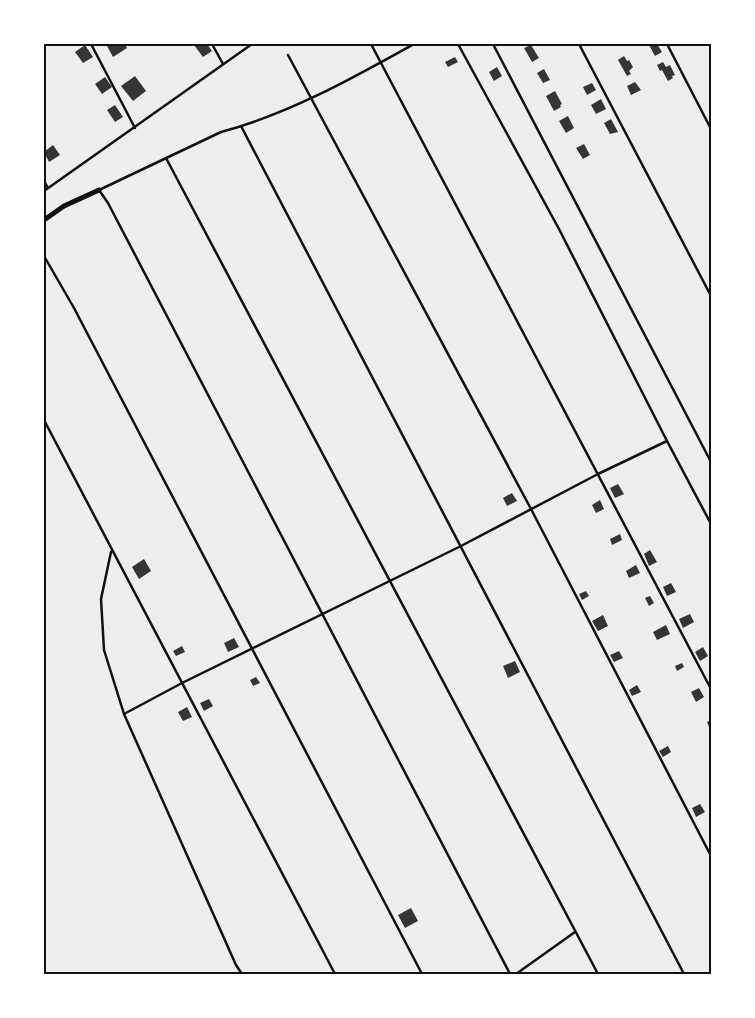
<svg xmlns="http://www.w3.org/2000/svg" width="755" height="1018" font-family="Helvetica,sans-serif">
<rect width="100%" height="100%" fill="#fff"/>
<path fill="#eee" d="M44,44H711V974H44Z"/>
<path fill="#353535" d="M111,44H125L127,48L113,57L107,46Z
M196,44H207L212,51L203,57L194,45Z
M651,44H657L662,52L655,56L649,45Z
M85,45L93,57L83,63L75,52Z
M531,45L539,58L532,62L524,48Z
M624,56L627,61L629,60L633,67L629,71L631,74L627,76L618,60Z
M455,57L458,62L448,67L445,62Z
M663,62L666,67L670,65L675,75L672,76L673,78L668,81L662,70L660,71L657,65Z
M497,67L502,76L494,81L489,72Z
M544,69L550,80L543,83L537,73Z
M135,76L146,91L133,101L121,86Z
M105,77L112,87L102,94L95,84Z
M635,82L641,90L631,95L627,86Z
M592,83L596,90L587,95L583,87Z
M555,91L562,104L560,105L561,107L554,111L546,96Z
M601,99L606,109L596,114L591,105Z
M115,105L123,117L115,122L107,110Z
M568,116L574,128L566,133L559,121Z
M611,119L618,132L610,134L604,123Z
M584,144L590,155L583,159L576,148Z
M53,145L60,155L49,162L44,152Z
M618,484L624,494L615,498L610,488Z
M512,493L517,501L507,506L503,498Z
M600,500L604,509L596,513L592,505Z
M620,534L622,540L612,545L610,539Z
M650,550L657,562L649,566L644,554Z
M144,559L151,571L139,579L132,567Z
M636,565L640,573L629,578L626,571Z
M671,583L676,592L667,596L663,587Z
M586,591L589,596L582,600L579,594Z
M650,596L654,603L649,606L645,598Z
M690,614L694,622L683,628L679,619Z
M603,615L608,626L598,631L592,621Z
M666,625L670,634L657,640L653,632Z
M234,638L239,647L228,652L224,643Z
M182,646L185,652L176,656L173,651Z
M703,647L708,656L700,661L695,652Z
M619,651L623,658L614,662L610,655Z
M515,661L520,672L508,678L503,666Z
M682,663L684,667L677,671L675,666Z
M256,677L260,683L253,686L250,680Z
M637,685L641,692L632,696L629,690Z
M699,688L704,697L696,702L691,692Z
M209,699L213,706L204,711L200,703Z
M187,707L192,717L183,721L178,712Z
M711,720V732L707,722Z
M668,746L671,752L663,757L659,751Z
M700,804L705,812L696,817L692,808Z
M411,908L418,921L405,928L398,915Z"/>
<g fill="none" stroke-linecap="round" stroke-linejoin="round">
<path stroke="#111" stroke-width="2.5" d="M91,44L135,128
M212,44L223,64
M371,44L711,689
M414,44C353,78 289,114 221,132L99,190L108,203L510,974
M458,44L559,229L667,441L711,524
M493,44L711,462
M579,44L711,296
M667,44L711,129
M288,55L531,509L711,856
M241,126L684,974
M166,158L598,974
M44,181L48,188
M44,191L252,44
M44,256L74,308L422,974
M44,420L335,974
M111,552L101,599L104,650L124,714L236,965L242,974
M124,714L182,683L461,546L598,474L667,441
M516,974L575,932"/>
<path stroke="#111" stroke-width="5" d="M44,220L64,206L99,190"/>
</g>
<rect width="755" height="1018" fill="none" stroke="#ffffff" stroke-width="90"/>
<rect x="45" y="45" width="665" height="928" fill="none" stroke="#111" stroke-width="2"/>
</svg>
